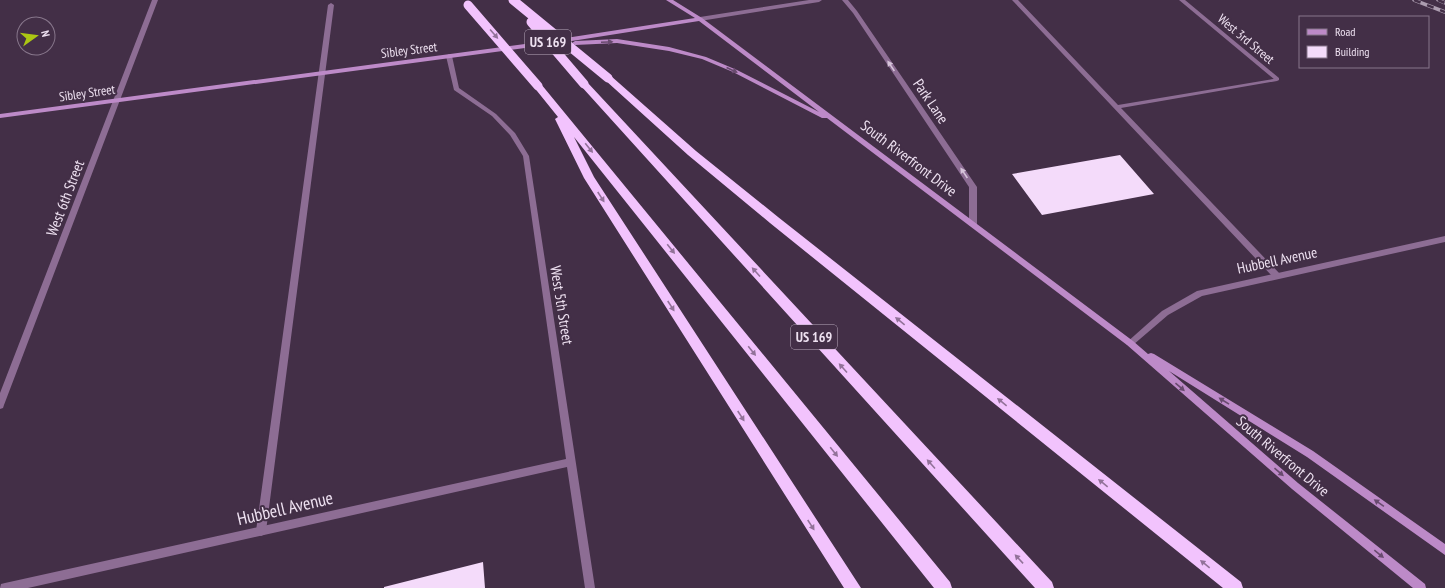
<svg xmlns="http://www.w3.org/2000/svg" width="1445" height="588" font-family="'PT Sans Narrow',sans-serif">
<rect width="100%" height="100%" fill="#432f47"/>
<path fill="#f4dbfa" d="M1120,155L1154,194L1042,215L1012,174Z
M483,562L485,588H384V587Z"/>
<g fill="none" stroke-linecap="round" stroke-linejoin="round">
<path fill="#8d6d94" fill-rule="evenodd" d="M1012,0H1018L1118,105L1279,78V80L1277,81L1121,108L1280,274L1281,276L1280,278H1274Z
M331,3L334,5L266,531L265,534L261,536L257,534L256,531L328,5Z"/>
<path fill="#8d6d94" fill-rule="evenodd" d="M152,0H158L4,405L3,408L0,409V393Z
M809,0H822L819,2L700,21L697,19L700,17Z
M842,0H848L857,11L977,187V224L976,226H970L969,224V187L853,13Z
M1179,0H1185L1279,78V80H1275Z
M449,54L452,56L459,88L496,114L515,133L529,156L595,588H585L567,467L28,588H0L1,584L5,583L566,459L523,156L510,135L492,116L454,90L446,56Z
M1445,236V242L1202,296L1168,315L1133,345H1127L1126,343L1162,311L1197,291Z"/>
<path fill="#bd8ac8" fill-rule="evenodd" d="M666,0H673L702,18L1133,341L1148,354L1151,353L1154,354L1313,451L1445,544V555L1307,457L1169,371L1298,483L1425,584L1426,588H1413L1292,489L1127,345L827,118H822L733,72L702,59L669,51L617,43L575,45L572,43L575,41L617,39L669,47L706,57L737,70L819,112L699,21L540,46L0,118V114L540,42L695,18Z"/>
<path fill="#f2c3fd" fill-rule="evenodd" d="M608,75L611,76L696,151L778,217L1241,582L1243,588H1223L770,223L688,155L605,80L603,78L605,76Z
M584,81L587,82L1052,582L1054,588H1035L581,86L579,84Z
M538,83L541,84L950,582L952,588H934L574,137L594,177L861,588H844L584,178L555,119L558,117L533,86Z"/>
<defs>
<path id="rail" d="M1414,0L1445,12
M1438,0L1445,3"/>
</defs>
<use href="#rail" stroke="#ac9db0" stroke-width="3.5"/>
<use href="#rail" stroke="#432f47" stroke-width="2.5" stroke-dasharray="7" stroke-linecap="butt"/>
<path stroke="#f2c3fd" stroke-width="9" d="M513,0L608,78
M468,5L538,86
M531,22L584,84"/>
</g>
<defs><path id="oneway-solid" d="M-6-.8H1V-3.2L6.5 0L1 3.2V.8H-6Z"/></defs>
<g fill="#927299">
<use href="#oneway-solid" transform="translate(494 34) rotate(49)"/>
<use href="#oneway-solid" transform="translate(589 148) rotate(51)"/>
<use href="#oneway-solid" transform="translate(601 197) rotate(57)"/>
<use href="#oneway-solid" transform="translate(671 249) rotate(51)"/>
<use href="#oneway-solid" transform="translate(756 272) rotate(-132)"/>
<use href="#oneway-solid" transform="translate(671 306) rotate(57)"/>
<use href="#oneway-solid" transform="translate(900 321) rotate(-141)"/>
<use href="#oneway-solid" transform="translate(752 351) rotate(51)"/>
<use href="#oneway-solid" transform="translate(843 368) rotate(-132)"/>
<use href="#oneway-solid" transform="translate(1002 402) rotate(-141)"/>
<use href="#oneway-solid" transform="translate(741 416) rotate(57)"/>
<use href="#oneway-solid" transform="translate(834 452) rotate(51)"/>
<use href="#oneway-solid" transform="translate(931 464) rotate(-132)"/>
<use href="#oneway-solid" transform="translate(1103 483) rotate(-141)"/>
<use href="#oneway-solid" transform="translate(811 525) rotate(57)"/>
<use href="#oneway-solid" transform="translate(1019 559) rotate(-133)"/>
<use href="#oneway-solid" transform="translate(1205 564) rotate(-141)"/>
</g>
<g fill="#684a6e">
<use href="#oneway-solid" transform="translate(607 42) rotate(-2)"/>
<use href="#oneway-solid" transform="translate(732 70) rotate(25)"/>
<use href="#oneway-solid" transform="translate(1180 387) rotate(41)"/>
<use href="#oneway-solid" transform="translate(1224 401) rotate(-148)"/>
<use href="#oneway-solid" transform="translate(1279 472) rotate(41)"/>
<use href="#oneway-solid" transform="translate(1379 503) rotate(-145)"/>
<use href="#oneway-solid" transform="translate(1379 554) rotate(39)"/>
</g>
<g fill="#d6c4da">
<use href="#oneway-solid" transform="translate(891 66) rotate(-124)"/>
<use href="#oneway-solid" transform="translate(964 173) rotate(-124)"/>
</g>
<g text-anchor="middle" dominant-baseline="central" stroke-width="4" stroke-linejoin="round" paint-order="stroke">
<g font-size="13" fill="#eee1f1" stroke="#432f47">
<text transform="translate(1246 39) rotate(40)">West 3rd Street</text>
<text transform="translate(409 50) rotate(-7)">Sibley Street</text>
<text transform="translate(87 93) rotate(-8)">Sibley Street</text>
</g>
<g fill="#432f47" stroke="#bbacbe" stroke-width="1">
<rect x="525" y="30" width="46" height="24" rx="3"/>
<rect x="791" y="325" width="46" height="24" rx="3"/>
</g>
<g font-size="14" font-weight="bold" fill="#eee1f1">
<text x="548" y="42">US 169</text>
<text x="814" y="337">US 169</text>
</g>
<g font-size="15" fill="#eee1f1" stroke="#432f47">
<text transform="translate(931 101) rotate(56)">Park Lane</text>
<text transform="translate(909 158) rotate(37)">South Riverfront Drive</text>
<text transform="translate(65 198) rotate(-69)">West 6th Street</text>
<text transform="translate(1277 260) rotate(-12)">Hubbell Avenue</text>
<text transform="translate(562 305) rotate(81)">West 5th Street</text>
<text transform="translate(1283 456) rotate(40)">South Riverfront Drive</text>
</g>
<g font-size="18" fill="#eee1f1" stroke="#432f47">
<text transform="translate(285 508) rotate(-13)">Hubbell Avenue</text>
</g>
</g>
<rect x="1299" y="16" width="130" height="52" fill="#432f47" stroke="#87768b"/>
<rect x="1307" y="29" width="20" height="6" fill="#bd8ac8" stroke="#87768b"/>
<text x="1335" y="36" font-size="12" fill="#eee1f1">Road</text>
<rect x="1307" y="46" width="20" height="12" fill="#f4dbfa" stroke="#87768b"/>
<text x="1335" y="56" font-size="12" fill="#eee1f1">Building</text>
<g transform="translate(36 36) rotate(76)"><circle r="19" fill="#432f47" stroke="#87768b"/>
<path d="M0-3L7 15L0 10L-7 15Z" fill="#acc613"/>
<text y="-6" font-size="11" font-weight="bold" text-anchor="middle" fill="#eee1f1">N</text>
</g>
</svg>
